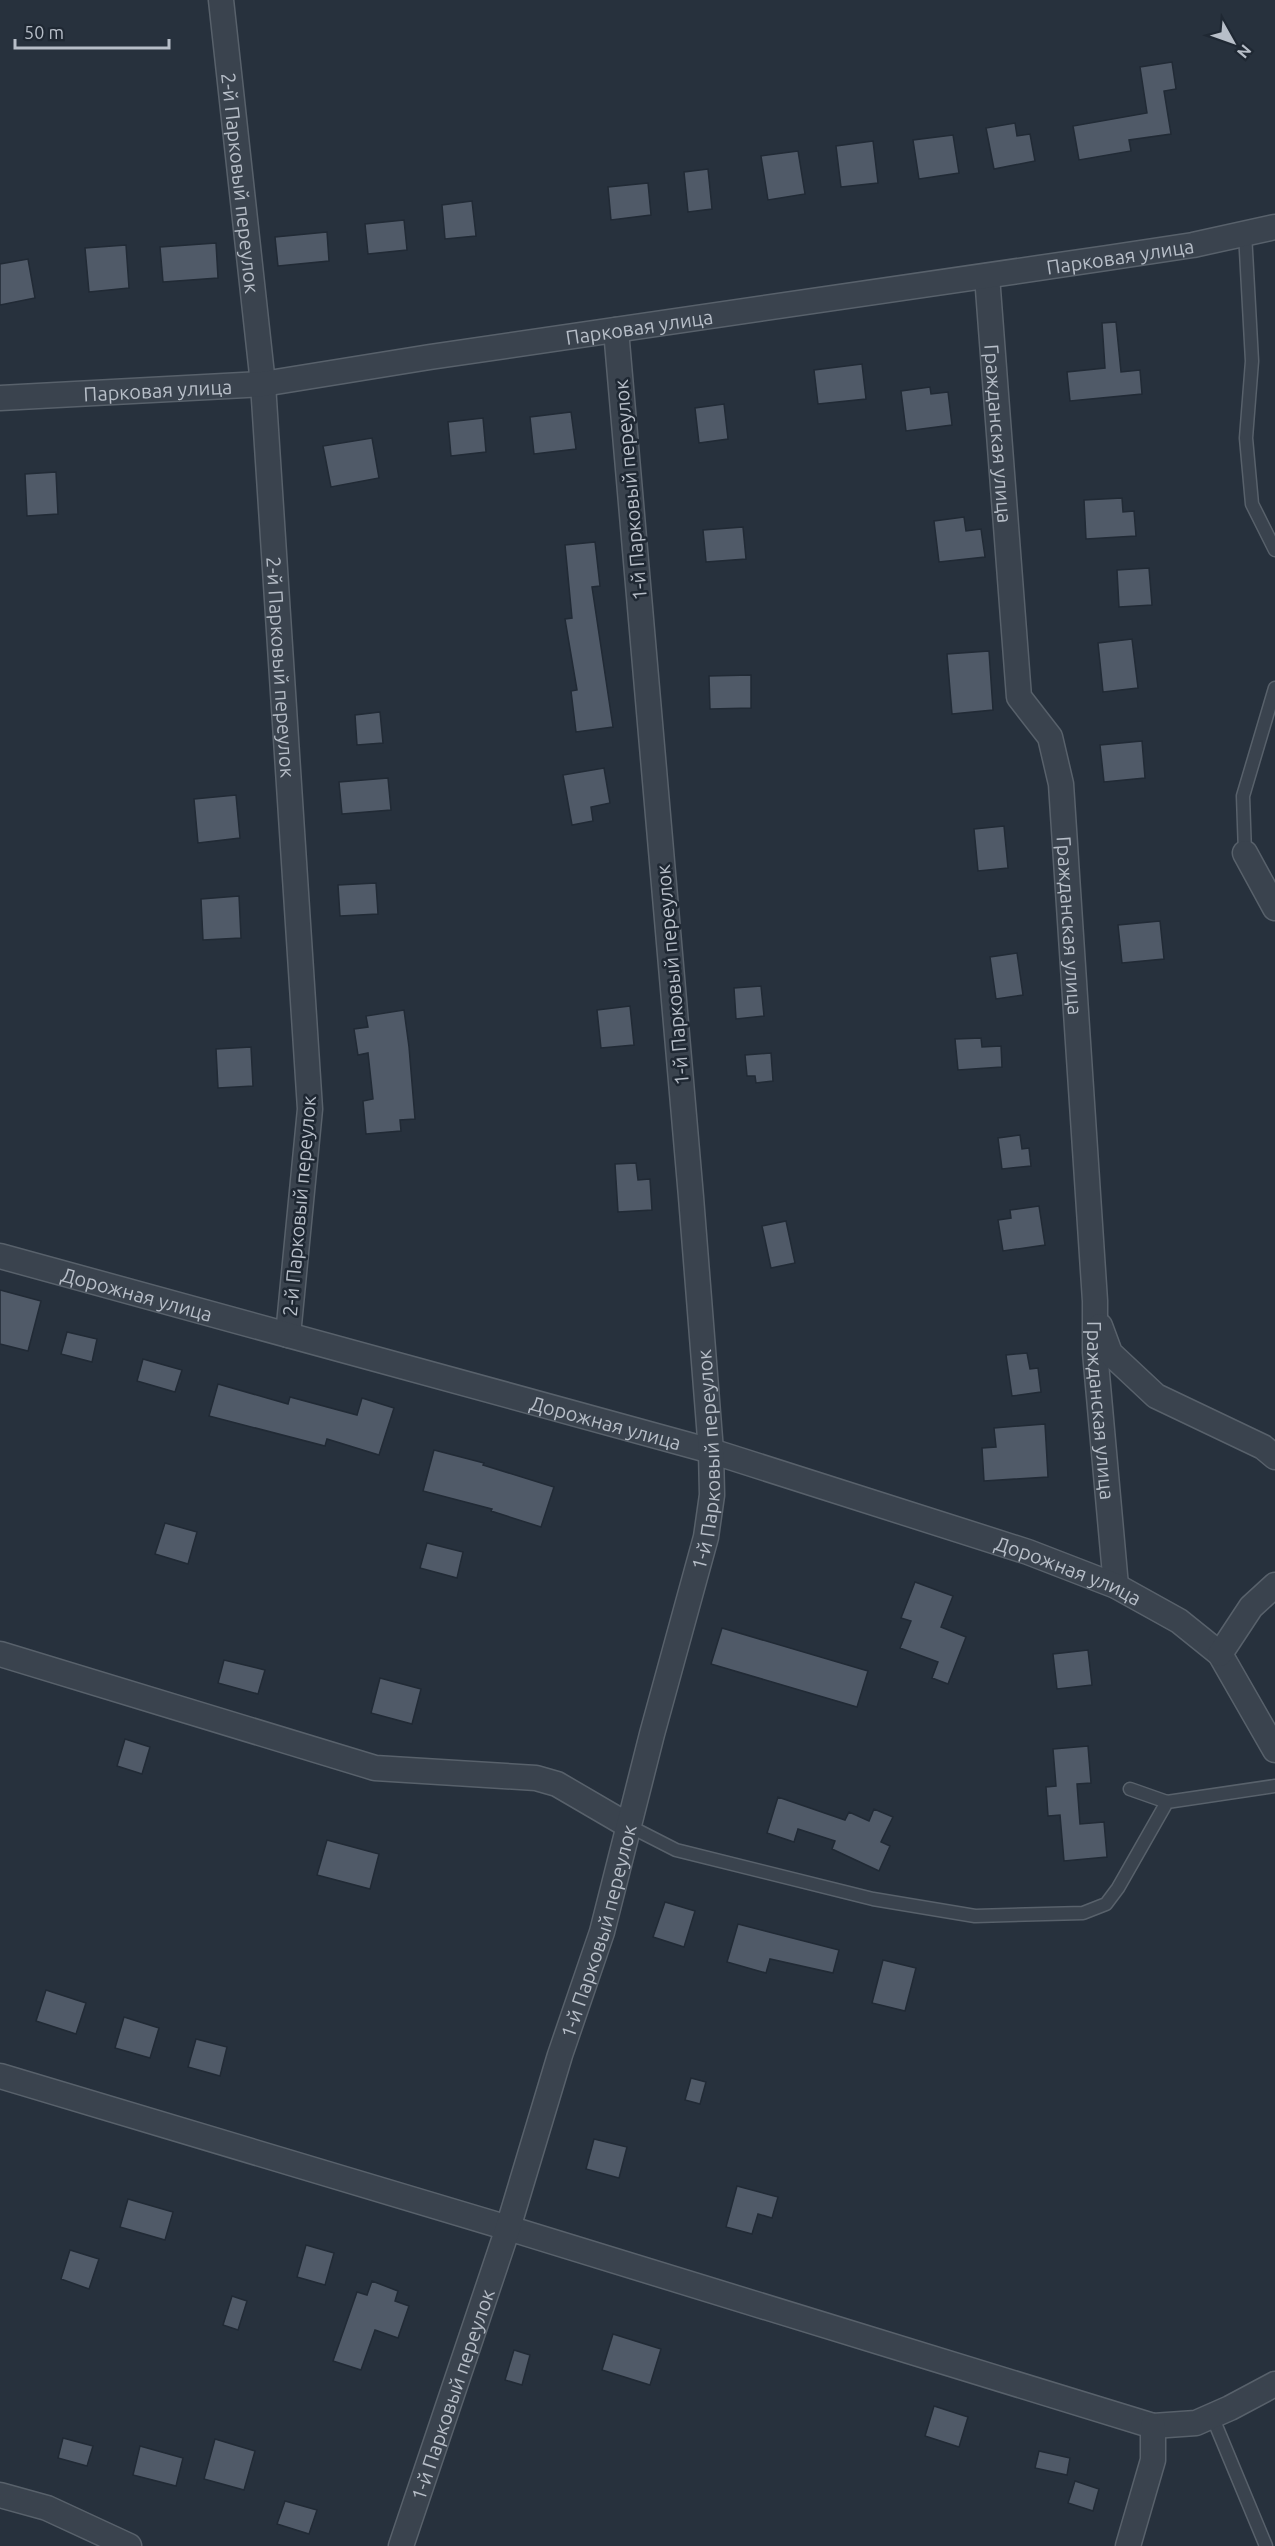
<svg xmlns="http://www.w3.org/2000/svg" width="1275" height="2546" font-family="Ubuntu,sans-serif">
<rect width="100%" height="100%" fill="#27313d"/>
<path fill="#505a68" stroke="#212a35" stroke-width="1.5" d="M1172,62L1176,89L1164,91L1171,134L1129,140L1131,151L1079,160L1073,126L1147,113L1140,67Z
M1015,123L1017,136L1030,134L1035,161L994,169L986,128Z
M953,135L959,173L919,179L913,140Z
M873,141L878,183L841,187L836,146Z
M798,151L805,194L768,200L761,156Z
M708,169L712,209L688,212L684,172Z
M648,183L651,215L611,220L608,187Z
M472,201L476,236L445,239L442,205Z
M404,220L407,250L368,254L365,224Z
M327,232L329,261L278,266L275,237Z
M216,243L218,278L163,282L160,247Z
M126,245L129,288L89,292L85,248Z
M28,259L35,298L0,305V264Z
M1116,322L1121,372L1140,370L1142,394L1070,401L1067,372L1105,368L1102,323Z
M862,364L866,399L818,404L814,370Z
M930,387L931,394L948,392L952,425L906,431L901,391Z
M724,404L728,439L699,443L695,408Z
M571,412L576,449L534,454L530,417Z
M483,418L486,452L451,456L448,422Z
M372,438L379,478L331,487L323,446Z
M56,472L58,514L27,516L25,474Z
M1122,498L1123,512L1134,511L1136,536L1086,539L1084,500Z
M964,517L966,531L981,529L985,557L939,562L934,521Z
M743,527L746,559L706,562L703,530Z
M595,542L600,586L592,587L613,727L576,732L571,691L577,690L565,619L572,618L565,545Z
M1149,568L1152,605L1119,607L1117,570Z
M1132,639L1138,688L1103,692L1098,643Z
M989,651L993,710L952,714L947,654Z
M751,675V708L710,709L709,676Z
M380,712L383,743L357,745L355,715Z
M1142,741L1145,778L1104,782L1100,745Z
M604,768L610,803L591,807L593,821L572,825L563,775Z
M388,778L391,810L342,814L339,782Z
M236,795L240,838L198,843L194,799Z
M1004,826L1008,868L978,871L974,829Z
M376,883L378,914L340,916L338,885Z
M239,896L241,938L203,940L201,899Z
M1160,921L1164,959L1122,963L1118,925Z
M1017,953L1023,995L996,999L990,957Z
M761,986L764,1016L736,1019L734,988Z
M630,1006L634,1045L601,1048L597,1010Z
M404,1010L409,1047L415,1119L400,1120L401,1131L366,1134L363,1101L373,1099L368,1053L358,1055L354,1029L368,1027L366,1016Z
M981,1038L982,1047L1001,1046L1002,1067L958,1070L955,1039Z
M251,1047L253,1086L218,1088L216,1049Z
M771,1053L773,1081L756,1083L755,1076H747L745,1055Z
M1020,1135L1022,1149L1029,1148L1031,1166L1002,1169L998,1138Z
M636,1163L638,1180L650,1179L652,1210L618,1212L615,1164Z
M1039,1206L1045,1245L1003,1251L998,1220L1011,1218L1010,1210Z
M786,1221L795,1263L771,1268L762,1226Z
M0,1290L41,1301L28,1351L0,1344Z
M67,1332L97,1339L92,1362L61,1354Z
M1027,1353L1030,1369L1038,1368L1041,1392L1012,1396L1006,1355Z
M143,1359L182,1370L175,1392L137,1381Z
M218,1384L288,1404L290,1397L357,1415L362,1398L394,1408L379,1455L327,1439L325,1446L209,1416Z
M1045,1424L1048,1477L984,1481L982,1448L996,1447L994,1428Z
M434,1450L484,1463L483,1465L554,1487L541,1527L491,1511L492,1509L423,1491Z
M165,1523L197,1532L188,1564L155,1554Z
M427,1543L463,1552L457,1578L420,1568Z
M915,1582L953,1596L941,1627L966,1637L948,1684L932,1678L938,1662L900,1648L911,1621L901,1618Z
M722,1628L868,1671L857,1707L711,1664Z
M1088,1650L1092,1685L1057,1689L1053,1654Z
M224,1660L265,1670L258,1694L218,1683Z
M380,1678L421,1689L412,1724L371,1713Z
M125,1739L150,1747L142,1774L117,1766Z
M1088,1746L1091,1783L1077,1784L1080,1824L1104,1822L1107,1857L1064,1861L1060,1815L1048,1816L1046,1787L1056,1786L1053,1749Z
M778,1797L845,1820L849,1812L869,1821L874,1809L893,1817L881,1842L890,1846L879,1871L832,1849L835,1841L798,1829L794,1842L767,1833Z
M327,1840L379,1854L370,1889L317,1875Z
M665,1902L695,1911L684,1947L653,1937Z
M738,1924L839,1950L833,1973L770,1959L766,1973L727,1962Z
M883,1960L916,1968L905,2011L872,2003Z
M46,1990L86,2003L76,2034L36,2021Z
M124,2017L159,2028L150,2058L115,2048Z
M196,2039L227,2047L220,2076L188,2067Z
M691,2078L706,2082L700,2104L685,2100Z
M594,2139L627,2147L619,2178L586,2169Z
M737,2186L778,2197L772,2218L758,2214L752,2234L726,2227Z
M128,2199L173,2212L165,2240L120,2227Z
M306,2245L334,2253L325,2285L297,2277Z
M70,2250L99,2259L89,2289L61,2279Z
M372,2281L398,2291L395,2301L409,2306L398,2338L375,2330L361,2370L333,2361L357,2292L367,2295Z
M232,2296L247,2301L238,2330L223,2325Z
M613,2334L661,2349L650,2385L602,2370Z
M514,2350L530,2355L522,2385L505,2380Z
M934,2406L968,2417L959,2447L925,2436Z
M63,2438L93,2446L87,2466L58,2458Z
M215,2439L255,2451L244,2490L204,2479Z
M140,2446L183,2458L176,2486L133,2475Z
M1039,2451L1070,2458L1067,2475L1035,2468Z
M1075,2481L1099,2489L1093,2511L1068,2503Z
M285,2501L317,2510L309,2534L277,2524Z"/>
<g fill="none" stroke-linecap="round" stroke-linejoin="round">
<defs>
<path id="lane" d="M1245,233L1252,361L1246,438L1252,504L1275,550
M1245,853L1243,796L1275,688
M1130,1789L1167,1802L1275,1786
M629,1826L676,1850L873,1899L975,1916L1083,1913L1106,1904L1118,1888L1167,1802
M1212,2416L1266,2546"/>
<g id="street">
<path id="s1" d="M221,0L263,384L310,1109L288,1335"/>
<path id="s2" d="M987,276L1019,697L1050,737L1061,784L1095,1301V1352L1116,1586"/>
<path id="s3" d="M0,398L263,384L430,357L1107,258L1193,245L1275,227"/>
<path d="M1245,853L1275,908"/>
<path id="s4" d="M0,1256L711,1451L1028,1552L1116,1586L1179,1621L1220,1654L1275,1750"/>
<path d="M1100,1326L1110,1353L1156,1396L1263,1447L1275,1457"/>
<path d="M0,1654L375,1768L536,1778L557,1784L629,1826"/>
<path d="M1220,1654L1251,1607L1275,1585"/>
<path d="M0,2076L508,2228L1153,2426L1196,2423L1230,2408L1275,2384"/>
<path d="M0,2495L47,2508L129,2546"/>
<path id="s5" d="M401,2546L508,2228L560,2055L602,1932L652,1734L706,1537L712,1495L711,1451L691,1197L616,330"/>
<path d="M1128,2546L1153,2460V2426"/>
</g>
</defs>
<use href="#lane" stroke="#58616b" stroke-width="15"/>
<use href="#street" stroke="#58616b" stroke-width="27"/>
<use href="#lane" stroke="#3a434e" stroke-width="12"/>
<use href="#street" stroke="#3a434e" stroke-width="24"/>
</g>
<g text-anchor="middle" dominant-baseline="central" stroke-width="5" stroke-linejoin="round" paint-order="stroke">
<g font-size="20" fill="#b7bec8" stroke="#1f2833">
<text stroke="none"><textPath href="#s1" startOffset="184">2-й Парковый переулок</textPath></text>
<text stroke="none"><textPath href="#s3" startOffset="1130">Парковая улица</textPath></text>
<text stroke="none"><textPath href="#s3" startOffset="644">Парковая улица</textPath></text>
<text stroke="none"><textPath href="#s3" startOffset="158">Парковая улица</textPath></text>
<text stroke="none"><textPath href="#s2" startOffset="158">Гражданская улица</textPath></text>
<text transform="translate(630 490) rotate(-95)">1-й Парковый переулок</text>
<text stroke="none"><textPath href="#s1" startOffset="670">2-й Парковый переулок</textPath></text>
<text stroke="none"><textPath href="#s2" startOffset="663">Гражданская улица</textPath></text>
<text transform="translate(672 975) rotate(-95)">1-й Парковый переулок</text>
<text transform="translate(299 1206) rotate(-85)">2-й Парковый переулок</text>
<text stroke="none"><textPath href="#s4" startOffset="142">Дорожная улица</textPath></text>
<text stroke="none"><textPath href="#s2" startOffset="1149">Гражданская улица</textPath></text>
<text stroke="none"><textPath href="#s4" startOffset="628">Дорожная улица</textPath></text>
<text stroke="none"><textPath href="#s5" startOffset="1132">1-й Парковый переулок</textPath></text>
<text stroke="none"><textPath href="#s4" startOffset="1114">Дорожная улица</textPath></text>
<text stroke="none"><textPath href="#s5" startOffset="646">1-й Парковый переулок</textPath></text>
<text stroke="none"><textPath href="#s5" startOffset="160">1-й Парковый переулок</textPath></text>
</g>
</g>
<g transform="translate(1233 42) rotate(130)" stroke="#1f2833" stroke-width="4.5" paint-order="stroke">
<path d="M0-4.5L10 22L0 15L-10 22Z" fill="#b7bec8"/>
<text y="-9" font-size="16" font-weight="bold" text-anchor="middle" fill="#b7bec8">N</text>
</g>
<path d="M15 39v9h154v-9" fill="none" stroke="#b7bec8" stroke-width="3"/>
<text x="24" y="39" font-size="18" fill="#b7bec8" stroke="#1f2833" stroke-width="4.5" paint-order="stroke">50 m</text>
</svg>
